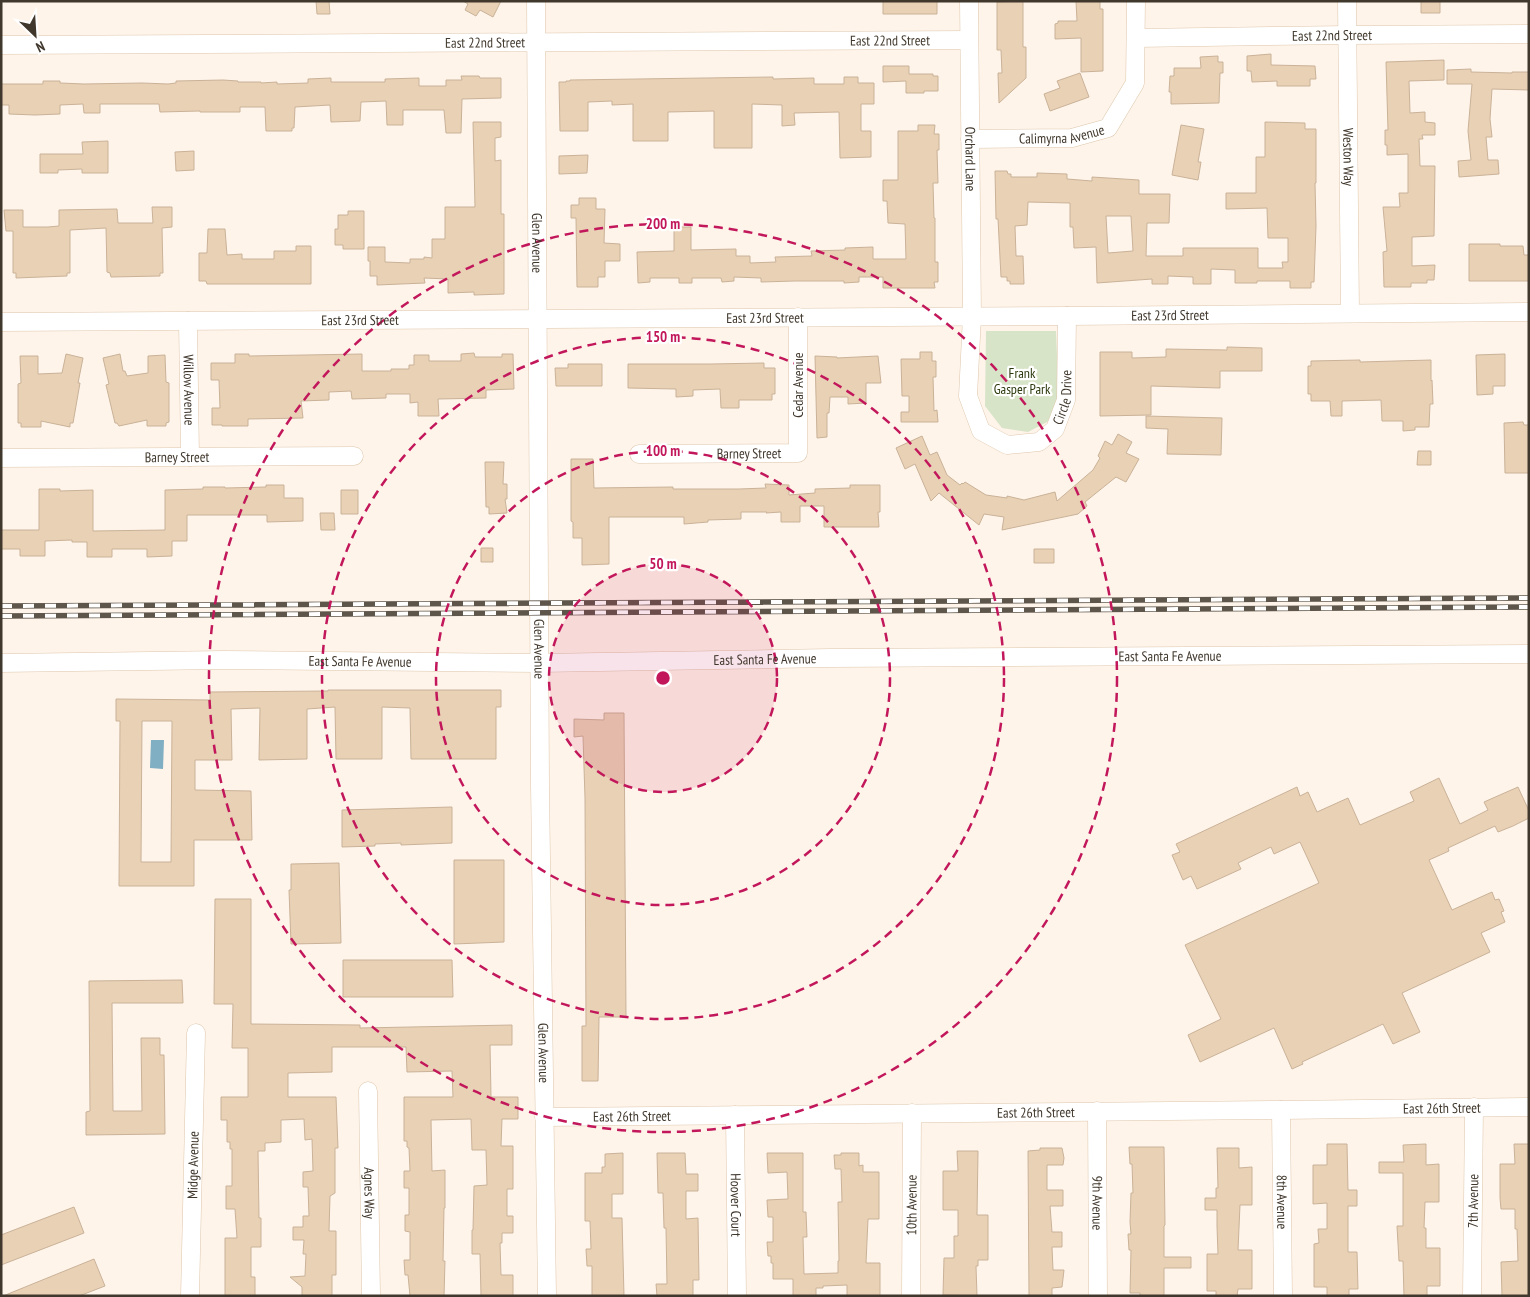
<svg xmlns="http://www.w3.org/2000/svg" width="1530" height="1297" font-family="'PT Sans Narrow',sans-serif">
<rect width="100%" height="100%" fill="#fef4ea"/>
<path fill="#d8e4c7" d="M986,331H1056L1059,402L1049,421L1028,432L1002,428L985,406Z"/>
<path fill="#80aec2" d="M151,740H164L163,769L150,768Z"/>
<path fill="#e9d1b6" stroke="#cab298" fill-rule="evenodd" d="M316,1H329L330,14H317Z
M463,1H501L493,17L480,10L476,16L465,10L468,4Z
M883,1H937V14H883Z
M1023,1V47H1026V78L999,103L998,73H1002L1001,50H997V2Z
M1076,1H1100V9H1103V71L1081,72V38L1055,39V24L1058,23V21H1077Z
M1421,1H1440V13H1421Z
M1271,54V65L1315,66L1316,79H1310V86H1277V81L1252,82L1251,71H1247V56Z
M1218,56V62H1223V73H1220L1219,103L1171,104V92H1169L1170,76H1174V68H1201L1200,57Z
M1444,60V80L1409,81L1410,113L1425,112V122L1435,123V135H1422L1423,139H1419L1420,166H1435L1434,236L1412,237V266L1435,265L1434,280H1427V283H1411V287H1384L1383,252L1387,251L1383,207H1400L1399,193H1408V154L1387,155V145H1385V130H1388L1386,62Z
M883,66H909V74H933V76H938V91H924V93H906V81L883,82Z
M1471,69V72L1512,73V72H1529V90L1492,89L1490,119L1492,137H1486L1488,160H1498L1499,174L1459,177L1458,161L1471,160L1468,131L1472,84H1447V70Z
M1080,73L1089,97L1050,111L1044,94L1060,88L1057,81Z
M461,76H479L480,78H501V98L462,99L461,133H446L444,110H403V125H387L386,101L361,102L360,121L331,122L330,105L295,107L294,128H292V131H266L265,107H240V112H200V111L160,112L159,104H100V113H84L83,104L60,105V114L35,115L9,114V105H1V84H43V81H60V83L84,84L142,83L168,84L176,83V81L223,80L238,81V82H261V83L277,82V84L308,83V79L331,78V82H385V79L419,78V86H446V80H462Z
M773,77V79L814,78V84H844V77H858V83H874V104H861V131H871V157L840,158L839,112L794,113L795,125L782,126V105L752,104V148H714V111L668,112V141H633V104L612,105V101L588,102V131H560L559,82H566V81H570V80Z
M473,122H501V137L495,138V161L501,160V214H504V294L474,295V292L448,293V279L424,278L425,283L377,285V276H370V261H368V247H385V262L410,263V259H424V257L432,258V239H445V207H475Z
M1265,122L1305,123V129H1316V183H1315L1316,226L1314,282H1311V288H1290V281H1257V283H1235V270L1211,269V284H1193V277L1168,276V284H1152V279L1097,283L1096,247L1074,248L1073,227H1070V203L1028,202L1027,225L1015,226L1016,256H1023L1024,284H1010V281H1007V277H1001L998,219H996L995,171H1007L1008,174H1011V177H1037V173L1067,174V179L1092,181V177L1139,180V194H1170L1169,223H1147L1146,256H1183V248H1258V268H1283L1282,262H1288V238H1268L1267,208L1226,209V193H1256V157H1265ZM1106,216H1131L1133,251L1108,253Z
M918,125H935L934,134H939V150H937L938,183H933L934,218H935V262H938V282H934L935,288H883V277H859V282L844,283V281H795L761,282V278L734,277V281L722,282L721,278H692V283H679V278H650V282L638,283L637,252L674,251V227H691V250L736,249V256H750V263L776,262L775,257L812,256L811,251L845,250V248L873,247V259H906L905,224L888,223L887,201H883V180H898V131H918Z
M1181,125L1204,129L1198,162H1201L1198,180L1172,175Z
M108,141V173H82V169L58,170V173H40V154H83L82,142Z
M194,151V170L176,171L175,152Z
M588,155L587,173L559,174V156Z
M579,198H596V209H605L604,243L620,244V261H605V277H598V287H577L576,218H571V205H579Z
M152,207H172V227L162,228L163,273H160V276L111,277L110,273L107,272L106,228L70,230V273H67V276L16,278V273H13V231H6L4,210H23V227H48L59,226V210L117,209L118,223H153Z
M348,211H364V249H343V245H335V229H338V215H348Z
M208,229H225L227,255L242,254V259H274V251H296V246H311V284H207L206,281H199V253H207Z
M1469,244H1500V246H1523L1524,255H1529V281H1469Z
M1227,347L1262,348V371H1220V388L1151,386V415L1100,416V352H1132V358L1166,357V349L1227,350Z
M920,352H932V361H936V377H933L934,411L937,410L938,422H901V412H909V396H902L901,359H920Z
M474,353L475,357H502V354H513L514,389L486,390V398L438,399L439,416H418V402L410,403V394H386V398L352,399L351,391L329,392V400L301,401L303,418L248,419V426H222V425H212V408H220L219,380H211V363H235V354H249V356L362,354V371H391V369H409V365H414V355H429V361H461V354Z
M66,354L83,358L78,383H80L73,423H70V427L41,421V427H21V423H18V384L21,383L20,356H38V374L62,373Z
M120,354L123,371H125L127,376L148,373V356L165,355L166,382L169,383V422L166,423V426H147V420L119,426L117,423H115L106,385L109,384L103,358Z
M1505,354V386H1493V394L1477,395L1476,355Z
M815,356L837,357V358L878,356L881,383H866V403L848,404V397H830L829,413H827V437L817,438Z
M1360,360V362L1431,360V381L1432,380L1433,404H1430L1429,427H1415V430L1403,431V421H1382L1381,400L1342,401V416H1331L1330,401H1311V394H1308V366H1311V361Z
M764,363V368H775V394H772V400H739V408H721L720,389L693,390V396L676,397V389L628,388V364H711Z
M568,364H602V386H556L555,368H568Z
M1146,416L1222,418L1221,455L1167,454L1168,429L1146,428Z
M1523,422L1524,425H1529V473H1505L1504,423Z
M1118,434L1132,442L1126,453L1139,459L1126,482L1116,477L1085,502L1087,506L1078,514L1002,530L1004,517L984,514L979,525L939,493L931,501L915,464L905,469L896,448L922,436L930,455L937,452L947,475L960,485L962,483L963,484L965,482L986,495L1007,498V496L1024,500L1055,492L1057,501L1093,470L1100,458L1098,456L1105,441L1112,445Z
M1418,451H1431V465H1417Z
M571,459H593L594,488L673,487V489H739L766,488L765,484L789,485V495L815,493V489L850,488V485H880V512H878L879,527H824V506H800V522H781V512L766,513L767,512H741V519L708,520V522L684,524V517H609V564L582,565V538H573V522L571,521Z
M485,462H504L503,484H507V499H505L507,513L489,514V507H486Z
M266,485H284V498H303V521L267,522V515H187V541H172V556L147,557V549H112V557H87V542H72V540L45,541V556H20V549H1V530H39V489H60V491L93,490V531L165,530V490L203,489V487H225V488L266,487Z
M341,490H358V514H341Z
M320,513H334L335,530H321Z
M481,548H493V562H481Z
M1034,549H1054V563H1034Z
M328,690H501V707H496V759H411L410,708L382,707V759H336L335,707L307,709V759L259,760L260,708L231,709L232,760H195V790L251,791L252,840H194V886H119L120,721H116V699L210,700V692L328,691ZM142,721H172L171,862H141Z
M604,713H624L626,1017H599L598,1081H582V1026H586L585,798L583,736L574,737V719L604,720Z
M1439,778L1460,824L1488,810L1484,802L1518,787L1529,811V818L1513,826L1498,832L1495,826L1448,848L1449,851L1429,860L1452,910L1492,892L1495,900L1499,899L1504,911L1501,912L1505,922L1481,933L1490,952L1402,993L1420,1032L1393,1044L1383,1024L1302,1062L1303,1064L1292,1069L1274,1028L1200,1062L1188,1035L1221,1019L1185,945L1319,883L1300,842L1274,854L1271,847L1238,863L1241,869L1197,889L1191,876L1183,880L1172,855L1180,852L1176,844L1297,787L1300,796L1308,792L1317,812L1348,798L1360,825L1414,801L1410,792Z
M452,807V843L401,845V843L375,844V846L342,847V810Z
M454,860H504V942L454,944Z
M339,863L341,943L291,944L289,890H291V864Z
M215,899H251V1024L360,1025V1028L512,1025V1045H490L491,1097H518V1119H502L501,1146H513V1189H507V1216H513V1233H502V1243H500L501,1275H513V1296H481L480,1254H472V1230H473L474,1186L487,1185L486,1150H472L471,1119L431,1120L432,1171L445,1170V1208H444L443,1261H445L444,1296H410L408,1275H405L404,1260H410V1232L405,1231V1215H409V1188H404V1171H410L409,1148L407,1147V1141H404V1097H453L452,1071L407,1072L406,1047H332V1072L288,1073V1097H336L338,1148H335V1193L330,1196L329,1231H336V1275H332V1296H302V1287L290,1277L305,1276L306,1254H303L304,1240H293V1227H303V1216H309L308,1187H303V1172L313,1171L312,1139L305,1140L304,1119L281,1120V1142L265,1143V1151H258L259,1218H261V1247H251V1277H255V1296H225V1238H237L235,1209H226V1186H232V1149H230V1142H227V1120H221V1097H248V1048H232L233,1004H214Z
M343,960H452L453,997H343Z
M182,980L183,1003H112L113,1111H142L141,1038H160V1055H164L165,1134L86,1135V1112L90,1111L89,981Z
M1327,1144H1347L1348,1190H1357V1206H1348V1252H1357L1358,1289H1349V1296H1327V1287H1314V1244L1319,1243L1318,1229H1327V1203L1313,1204V1165H1327Z
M1426,1144V1165L1439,1164V1202H1425L1424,1228H1426V1248H1440V1286H1427V1296H1404L1403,1261H1399L1397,1226H1403V1173H1379V1162H1404L1403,1145Z
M1514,1144H1529V1296H1502L1501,1262L1518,1261L1517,1229H1515V1209H1501L1500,1198V1164H1515Z
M1129,1147H1164L1165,1225L1164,1226V1257H1191V1268H1164V1296H1140V1293H1130L1131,1250H1129L1128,1234H1131L1130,1222L1131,1193H1133L1132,1164H1130Z
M1040,1148H1062L1064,1158L1063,1165H1047V1190H1063V1206H1050L1052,1232H1062V1247H1052L1053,1270H1064L1062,1287L1052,1288V1296H1029L1028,1151L1040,1150Z
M1217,1148H1239V1168L1252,1167V1205H1240L1238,1250H1252V1289H1238L1237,1296H1216V1291H1207V1254H1218L1217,1226V1210H1205V1198H1216V1188H1218Z
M957,1151H978L977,1215H988V1260H978V1266H976L977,1296L943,1295L944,1258H954V1236H958V1210H943V1171H958Z
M623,1153V1194H612V1218H622L624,1296H592V1266H587L586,1249H591L590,1221H585V1173H602V1167H605V1154Z
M657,1153H685L686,1174H698V1191H686V1219L698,1218L699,1280H693V1296H657L656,1284H667L666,1228H664L663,1193H658Z
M767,1153H803V1212H806L807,1237H803L804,1274L838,1273V1261H839L838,1202H842L841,1169H835L834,1155H841V1153H859V1166L863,1165V1172H879V1219H868L866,1263H880V1296H847V1285L823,1286V1288H816V1296H793V1279H773V1263H771V1256H768L767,1242H773V1217H768L767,1200L788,1199L787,1172L768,1173Z
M74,1207L84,1233L1,1265V1235Z
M94,1259L105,1286L79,1296H3Z"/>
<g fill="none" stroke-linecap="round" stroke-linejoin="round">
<defs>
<g id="minor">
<path id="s1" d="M536,1L540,785L547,1296"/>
<path id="s2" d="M969,1L972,316L968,396L981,431L1007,445L1039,442L1055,429L1066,400L1067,316"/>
<path id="s3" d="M1347,1L1350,313"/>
<path id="s4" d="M1136,38L1348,35L1529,34"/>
<path id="s5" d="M1,45L969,40"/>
<path id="s6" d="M970,139L1072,138L1108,128L1135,83L1136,1"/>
<path id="s7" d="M188,321L190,457"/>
<path id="s8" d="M1,322L1067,316L1529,312"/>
<path id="s9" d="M639,454L798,453V317"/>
<path id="s10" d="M1,458L354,456"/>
<path id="s11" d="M1,663L224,660L540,663L830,658L1529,654"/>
<path id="s12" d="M368,1091L371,1296"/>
<path id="s13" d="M1281,1110L1283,1296"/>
<path id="s14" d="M1097,1111L1098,1296"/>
<path id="s15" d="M735,1115L737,1296"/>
<path id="s16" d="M544,1117L1281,1110L1529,1107"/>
<path id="s17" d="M190,1296L196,1033"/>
<path id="s18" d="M911,1296L912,1113"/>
<path id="s19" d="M1472,1296L1474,1107"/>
</g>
</defs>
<use href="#minor" stroke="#dec6ab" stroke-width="19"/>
<use href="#minor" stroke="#fff" stroke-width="18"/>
<defs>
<path id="rail" d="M1,606L1529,598
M1,616L1529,607"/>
</defs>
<use href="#rail" stroke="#5f564b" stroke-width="5.5"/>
<use href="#rail" stroke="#fff" stroke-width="4" stroke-dasharray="11" stroke-linecap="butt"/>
</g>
<circle cx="663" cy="678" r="114" fill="#c2185b" fill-opacity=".12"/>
<g fill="none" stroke="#c2185b" stroke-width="2.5" stroke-dasharray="9 6">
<circle cx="663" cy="678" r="114"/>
<circle cx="663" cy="678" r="227"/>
<circle cx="663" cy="678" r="341"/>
<circle cx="663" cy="678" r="454"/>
</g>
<g text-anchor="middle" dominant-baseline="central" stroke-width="4.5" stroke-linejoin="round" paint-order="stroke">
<g font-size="14" fill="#41382d" stroke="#fff">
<text stroke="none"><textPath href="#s4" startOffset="196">East 22nd Street</textPath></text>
<text stroke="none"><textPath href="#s5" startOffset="889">East 22nd Street</textPath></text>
<text stroke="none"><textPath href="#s5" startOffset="484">East 22nd Street</textPath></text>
<text stroke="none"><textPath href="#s6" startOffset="92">Calimyrna Avenue</textPath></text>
<text stroke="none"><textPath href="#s3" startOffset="156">Weston Way</textPath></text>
<text stroke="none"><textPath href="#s2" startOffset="158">Orchard Lane</textPath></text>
<text stroke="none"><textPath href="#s1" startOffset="242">Glen Avenue</textPath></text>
<text stroke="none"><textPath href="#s8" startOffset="1169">East 23rd Street</textPath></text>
<text stroke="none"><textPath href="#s8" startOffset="764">East 23rd Street</textPath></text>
<text stroke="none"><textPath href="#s8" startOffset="359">East 23rd Street</textPath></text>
<text transform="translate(798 385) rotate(-90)">Cedar Avenue</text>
<text stroke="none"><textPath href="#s7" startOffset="69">Willow Avenue</textPath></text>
<text stroke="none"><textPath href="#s2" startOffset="548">Circle Drive</textPath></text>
<text stroke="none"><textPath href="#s9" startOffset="110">Barney Street</textPath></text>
<text stroke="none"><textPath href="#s10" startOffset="176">Barney Street</textPath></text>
<text stroke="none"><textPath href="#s1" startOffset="648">Glen Avenue</textPath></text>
<text stroke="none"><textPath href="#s11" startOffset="1169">East Santa Fe Avenue</textPath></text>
<text stroke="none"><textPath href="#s11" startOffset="764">East Santa Fe Avenue</textPath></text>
<text stroke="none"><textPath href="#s11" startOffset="359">East Santa Fe Avenue</textPath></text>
<text stroke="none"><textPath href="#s1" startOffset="1052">Glen Avenue</textPath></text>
<text stroke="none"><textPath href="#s16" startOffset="898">East 26th Street</textPath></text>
<text stroke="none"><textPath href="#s16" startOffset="492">East 26th Street</textPath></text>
<text stroke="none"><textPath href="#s16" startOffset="88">East 26th Street</textPath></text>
<text stroke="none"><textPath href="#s17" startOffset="131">Midge Avenue</textPath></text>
<text stroke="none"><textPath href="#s12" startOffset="102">Agnes Way</textPath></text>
<text stroke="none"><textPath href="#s19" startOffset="95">7th Avenue</textPath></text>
<text stroke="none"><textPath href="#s13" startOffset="92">8th Avenue</textPath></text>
<text stroke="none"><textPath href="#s18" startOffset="91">10th Avenue</textPath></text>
<text stroke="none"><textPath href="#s14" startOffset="92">9th Avenue</textPath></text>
<text stroke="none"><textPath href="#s15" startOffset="90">Hoover Court</textPath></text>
</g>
<g font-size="14" fill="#2b390c" stroke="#fff">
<text x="1022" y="373">Frank<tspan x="1022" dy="16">Gasper Park</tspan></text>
</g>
</g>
<circle cx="663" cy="678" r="8" fill="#c2185b" stroke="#fff" stroke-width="2.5"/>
<g font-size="15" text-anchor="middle" font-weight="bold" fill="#c2185b" stroke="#fff" stroke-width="4.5" stroke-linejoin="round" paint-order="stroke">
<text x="663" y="229">200 m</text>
<text x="663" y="342">150 m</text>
<text x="663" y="456">100 m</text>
<text x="663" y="569">50 m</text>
</g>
<rect width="1530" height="1297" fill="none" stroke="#41382d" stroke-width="5"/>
<g transform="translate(35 35) rotate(155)" stroke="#ffffff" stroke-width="4" paint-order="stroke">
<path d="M0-4L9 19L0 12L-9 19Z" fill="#41382d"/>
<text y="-8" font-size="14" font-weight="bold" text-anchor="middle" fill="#41382d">N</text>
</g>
</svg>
